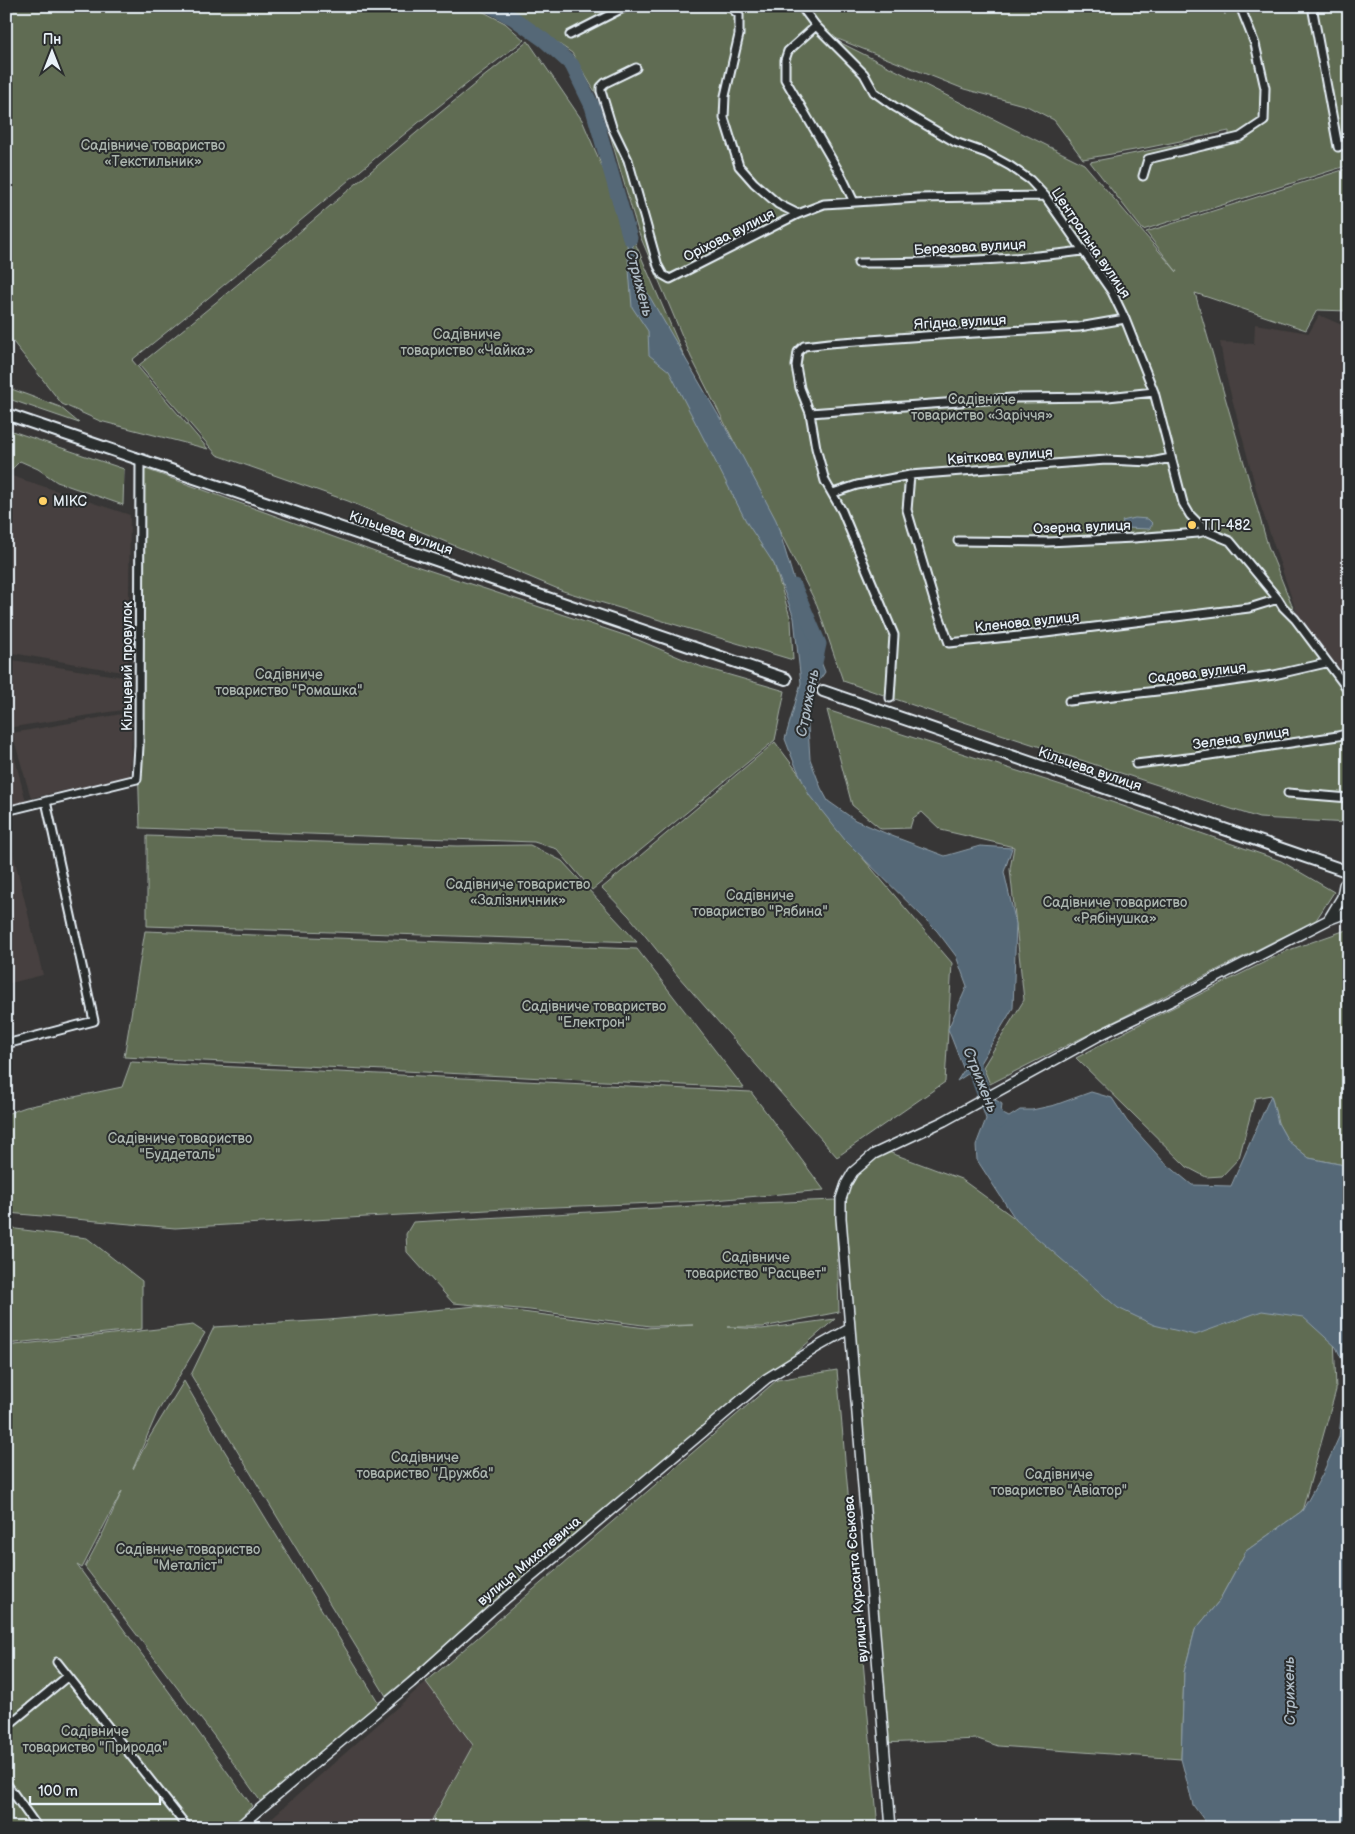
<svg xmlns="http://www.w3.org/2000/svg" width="1355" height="1834" font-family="'Balsamiq Sans',sans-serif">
<rect width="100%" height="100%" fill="#373636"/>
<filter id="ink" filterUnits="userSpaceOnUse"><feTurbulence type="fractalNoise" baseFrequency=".02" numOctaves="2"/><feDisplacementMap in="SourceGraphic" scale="10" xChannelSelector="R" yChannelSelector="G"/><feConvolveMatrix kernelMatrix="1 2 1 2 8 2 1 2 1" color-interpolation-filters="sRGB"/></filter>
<g filter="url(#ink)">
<path fill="#46403f" d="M1319,315L1349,328V685L1298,617L1260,504L1225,372L1220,342L1254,344L1255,324L1309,333Z
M6,474L130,515L128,673L6,652Z
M6,659L130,678L129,709L7,728L26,802L6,806Z
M133,712L130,776L31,798L12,733Z
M6,824L43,975L6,984Z
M426,1682L473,1745L433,1818L435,1828H260Z"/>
<path fill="#606c53" stroke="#a4aea6" d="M6,6H472L505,23L524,40C389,141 264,255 132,360L208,449L100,421L62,404L6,333Z
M504,6H795L802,17L797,6H1222L1225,15V6H1349V165L1143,230L1090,162L1229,135V131L1146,148L1083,159L1054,120L1027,106L964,89L815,30L1084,164L1177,272L1146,232L1349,168V311L1317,310L1306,330L1195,293L1268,546L1297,618L1349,689V823L1259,818L930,711L843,681L817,605L691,357L638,231L600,100L572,53Z
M528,41L582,120L774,564L791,620L793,660L563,591L348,501L217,455L139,365C271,260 396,146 528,41Z
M6,387L60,407L79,423L6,398Z
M6,429L124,469L123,505L57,482L38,469L20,461L11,470L6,469Z
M137,466L389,557L636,639L702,667L785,691L775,740L592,890L557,849L534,842L140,828L135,656Z
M827,710L1080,791L1281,861L1334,892L1316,920L990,1084L983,1067L1024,1000L1010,869L1014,847L941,830L922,812L913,818L910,828L881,829L852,805Z
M775,742L861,856L952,963L945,1082L837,1157L678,976L629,916L602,888Z
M147,836L351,843L457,846L530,845L562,861L637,942L147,926Z
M1349,929V1166L1309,1158L1288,1141L1278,1123L1271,1095L1255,1098L1239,1158L1222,1176L1206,1177L1187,1167L1076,1058L1138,1025L1289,950Z
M145,931L637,949L744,1088L124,1057Z
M131,1062L751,1092L824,1190L704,1201L505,1209L175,1228L8,1213L6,1114L26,1107L122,1087Z
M883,1150L961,1179L1116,1292L1291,1304L1334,1335L1336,1390L1302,1511L1246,1551L1219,1601L1195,1630L1184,1672L1181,1759L998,1746L978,1739L883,1743L841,1218L846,1184Z
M836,1200L839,1312L763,1327H728L762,1329L835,1319L733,1408L386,1696L191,1375L214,1327L329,1320L476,1306L646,1328L693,1325L650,1326L530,1310L453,1303L407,1252L406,1234L413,1222L730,1204Z
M6,1222L16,1229L87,1238L142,1281V1329L6,1344Z
M193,1325L205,1333L157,1413L133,1469L149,1438L184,1381L221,1445L380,1705L344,1736L261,1802L214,1736L85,1567L104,1531L122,1491L82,1568L77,1565L252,1806L231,1828H6V1346Z
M837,1370L878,1828H434L433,1818L473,1745L426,1682L777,1380Z"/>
<path fill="#546877" stroke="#8f9fab" d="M625,219L644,287L742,456L776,520L809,630L825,672L814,688L807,711L810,759L821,788L828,801L855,820L892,836L945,856L980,846L1012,848L1004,872L1016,924L1013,1008L977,1068L957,1081L964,1070L948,1029L967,986L956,956L937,931L845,840L809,795L793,760L785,739L801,683L794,618L774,564L747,523L669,371L649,355L648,331L632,307Z
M1135,518L1148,519L1153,524L1149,529L1126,528L1122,521Z
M1091,1092L1112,1098L1127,1121L1163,1161L1192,1185L1231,1186L1271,1095L1278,1123L1288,1141L1309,1158L1349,1166V1828H1210L1193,1805L1181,1759L1184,1672L1195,1630L1219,1601L1246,1551L1302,1511L1322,1475L1339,1437L1346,1368L1336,1347L1303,1317L1262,1311L1195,1335L1154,1325L1118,1308L1016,1220L977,1160L976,1145L986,1119L982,1107L996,1100L1002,1104L1001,1113L1009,1117L1020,1110H1032L1055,1105Z"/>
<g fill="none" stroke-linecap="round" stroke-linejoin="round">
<path stroke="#546877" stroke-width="15" d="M491,6L513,18L544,40L572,65L592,106L630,238
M794,586L819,644L813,672
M968,1051L988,1104L999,1121"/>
<defs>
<path id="minor" d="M729,6L739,15V35L725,96L724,118L739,166L754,183L778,204L798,214
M801,6L816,26L864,74L874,92L895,107L955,142L986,153L1010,166L1030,180L1045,196L1112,292L1125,319L1154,392L1183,503L1190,515L1206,531L1230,541L1278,599L1283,607L1295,619L1349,691
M1312,6L1338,147L1349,143
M816,26L788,51L785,60V79L842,177L854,202
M570,35L627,6
M636,68L605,83L601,87V91L612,127L628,160L658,266L663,275L670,279L798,214L824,204L918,198L1045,196
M1143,176L1148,159L1240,137L1264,121L1265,88L1255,44L1240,6
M858,263C933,263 1007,261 1082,251
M810,413L1012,398L1108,397L1154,392
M910,475L907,510L935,604L949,643L1029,635L1249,608L1278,599
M833,493L857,485L910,475L1106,460L1151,462L1171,458
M958,541L1047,542L1134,538L1198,533L1206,531
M890,698L894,635L842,511L825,481L816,448L810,413L800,388L796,366L798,352L804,346L829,343L938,335L1079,327L1125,319
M1069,701L1184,688L1274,675L1326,663
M1136,764L1196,757L1338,736L1349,733
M1288,793L1349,798
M6,811L137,779L139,746L140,460
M6,1044L94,1021L46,801
M57,1662L188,1828
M6,1727L68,1676
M6,1783L38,1828"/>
<path id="tertiary" d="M1349,879L1344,885L1342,897L1349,908
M1328,920L1342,897
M237,1828L411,1683L491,1611L766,1379L819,1346L849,1329
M891,1828L841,1218V1199L846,1184L853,1172L874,1154L944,1121L1102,1034L1171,1001L1328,920L1349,912"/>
<path id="secondary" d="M6,414L786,679
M823,691L1349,872"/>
</defs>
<use href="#minor" stroke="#e8f1f8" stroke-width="11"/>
<use href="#tertiary" stroke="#e8f1f8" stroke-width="12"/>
<use href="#secondary" stroke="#e8f1f8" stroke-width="14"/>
<use href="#minor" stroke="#2a2d2e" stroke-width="7"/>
<use href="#tertiary" stroke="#2a2d2e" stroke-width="9"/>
<use href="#secondary" stroke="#2a2d2e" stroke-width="10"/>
</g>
</g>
<g fill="#ffd166" stroke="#2a2d2e" stroke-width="2">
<circle cx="43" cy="501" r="5"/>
<circle cx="1192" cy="525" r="5"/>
</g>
<g text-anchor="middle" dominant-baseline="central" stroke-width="4" stroke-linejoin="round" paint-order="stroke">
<g font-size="14" fill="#abb5ae" stroke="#2a2d2e">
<text x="153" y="145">Садівниче товариство<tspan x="153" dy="16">«Текстильник»</tspan></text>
<text x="467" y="334">Садівниче<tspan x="467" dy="16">товариство «Чайка»</tspan></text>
<text x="982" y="399">Садівниче<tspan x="982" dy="16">товариство «Заріччя»</tspan></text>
<text x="289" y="674">Садівниче<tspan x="289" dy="16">товариство "Ромашка"</tspan></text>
<text x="518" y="884">Садівниче товариство<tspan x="518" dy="16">«Залізничник»</tspan></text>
<text x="760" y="895">Садівниче<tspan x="760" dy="16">товариство "Рябина"</tspan></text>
<text x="1115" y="902">Садівниче товариство<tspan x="1115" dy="16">«Рябінушка»</tspan></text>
<text x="594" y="1006">Садівниче товариство<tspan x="594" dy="16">"Електрон"</tspan></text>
<text x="180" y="1138">Садівниче товариство<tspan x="180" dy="16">"Буддеталь"</tspan></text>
<text x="756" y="1257">Садівниче<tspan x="756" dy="16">товариство "Расцвет"</tspan></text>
<text x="425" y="1457">Садівниче<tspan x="425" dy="16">товариство "Дружба"</tspan></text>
<text x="1059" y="1474">Садівниче<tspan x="1059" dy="16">товариство "Авіатор"</tspan></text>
<text x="188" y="1549">Садівниче товариство<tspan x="188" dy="16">"Металіст"</tspan></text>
<text x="95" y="1731">Садівниче<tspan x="95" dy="16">товариство "Природа"</tspan></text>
</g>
<g font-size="14" fill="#e8f1f8" stroke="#2a2d2e">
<text transform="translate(729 235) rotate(-27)">Оріхова вулиця</text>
<text transform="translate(1091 243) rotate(56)">Центральна вулиця</text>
<text transform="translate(970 247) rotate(-3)">Березова вулиця</text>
<text transform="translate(960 322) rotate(-3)">Ягідна вулиця</text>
<text transform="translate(1000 456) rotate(-4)">Квіткова вулиця</text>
<text transform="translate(1082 527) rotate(-2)">Озерна вулиця</text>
<text transform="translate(401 533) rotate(19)">Кільцева вулиця</text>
<text transform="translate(1027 622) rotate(-6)">Кленова вулиця</text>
<text transform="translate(127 666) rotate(-90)">Кільцевий провулок</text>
<text transform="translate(1197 673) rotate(-7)">Садова вулиця</text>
<text transform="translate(1241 738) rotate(-8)">Зелена вулиця</text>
<text transform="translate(1090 769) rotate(19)">Кільцева вулиця</text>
<text transform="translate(529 1561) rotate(-40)">вулиця Михалевича</text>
<text transform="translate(856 1579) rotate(-95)">вулиця Курсанта Єськова</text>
</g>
<g font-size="14" fill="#e8f1f8" stroke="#2a2d2e" text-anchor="start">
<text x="53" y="501">МІКС</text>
<text x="1202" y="525">ТП-482</text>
</g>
<g font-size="15" font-style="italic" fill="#adbac4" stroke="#2a2d2e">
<text transform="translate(639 283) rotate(75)">Стрижень</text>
<text transform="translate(808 703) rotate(-79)">Стрижень</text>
<text transform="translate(980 1080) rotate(68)">Стрижень</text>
<text transform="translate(1290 1691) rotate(-91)">Стрижень</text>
</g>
</g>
<rect width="1355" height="1834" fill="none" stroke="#2a2d2e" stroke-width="25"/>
<rect x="12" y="12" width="1330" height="1809" fill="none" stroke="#e8f1f8" stroke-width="2" filter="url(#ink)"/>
<g transform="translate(52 52)" stroke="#2a2d2e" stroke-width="4" paint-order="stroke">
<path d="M0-4L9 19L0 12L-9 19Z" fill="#e8f1f8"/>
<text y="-8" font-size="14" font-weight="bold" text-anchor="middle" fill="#e8f1f8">Пн</text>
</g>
<path d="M30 1796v8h130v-8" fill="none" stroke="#e8f1f8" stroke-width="2.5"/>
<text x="38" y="1796" font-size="15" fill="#e8f1f8" stroke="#2a2d2e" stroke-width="4" paint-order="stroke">100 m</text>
</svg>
